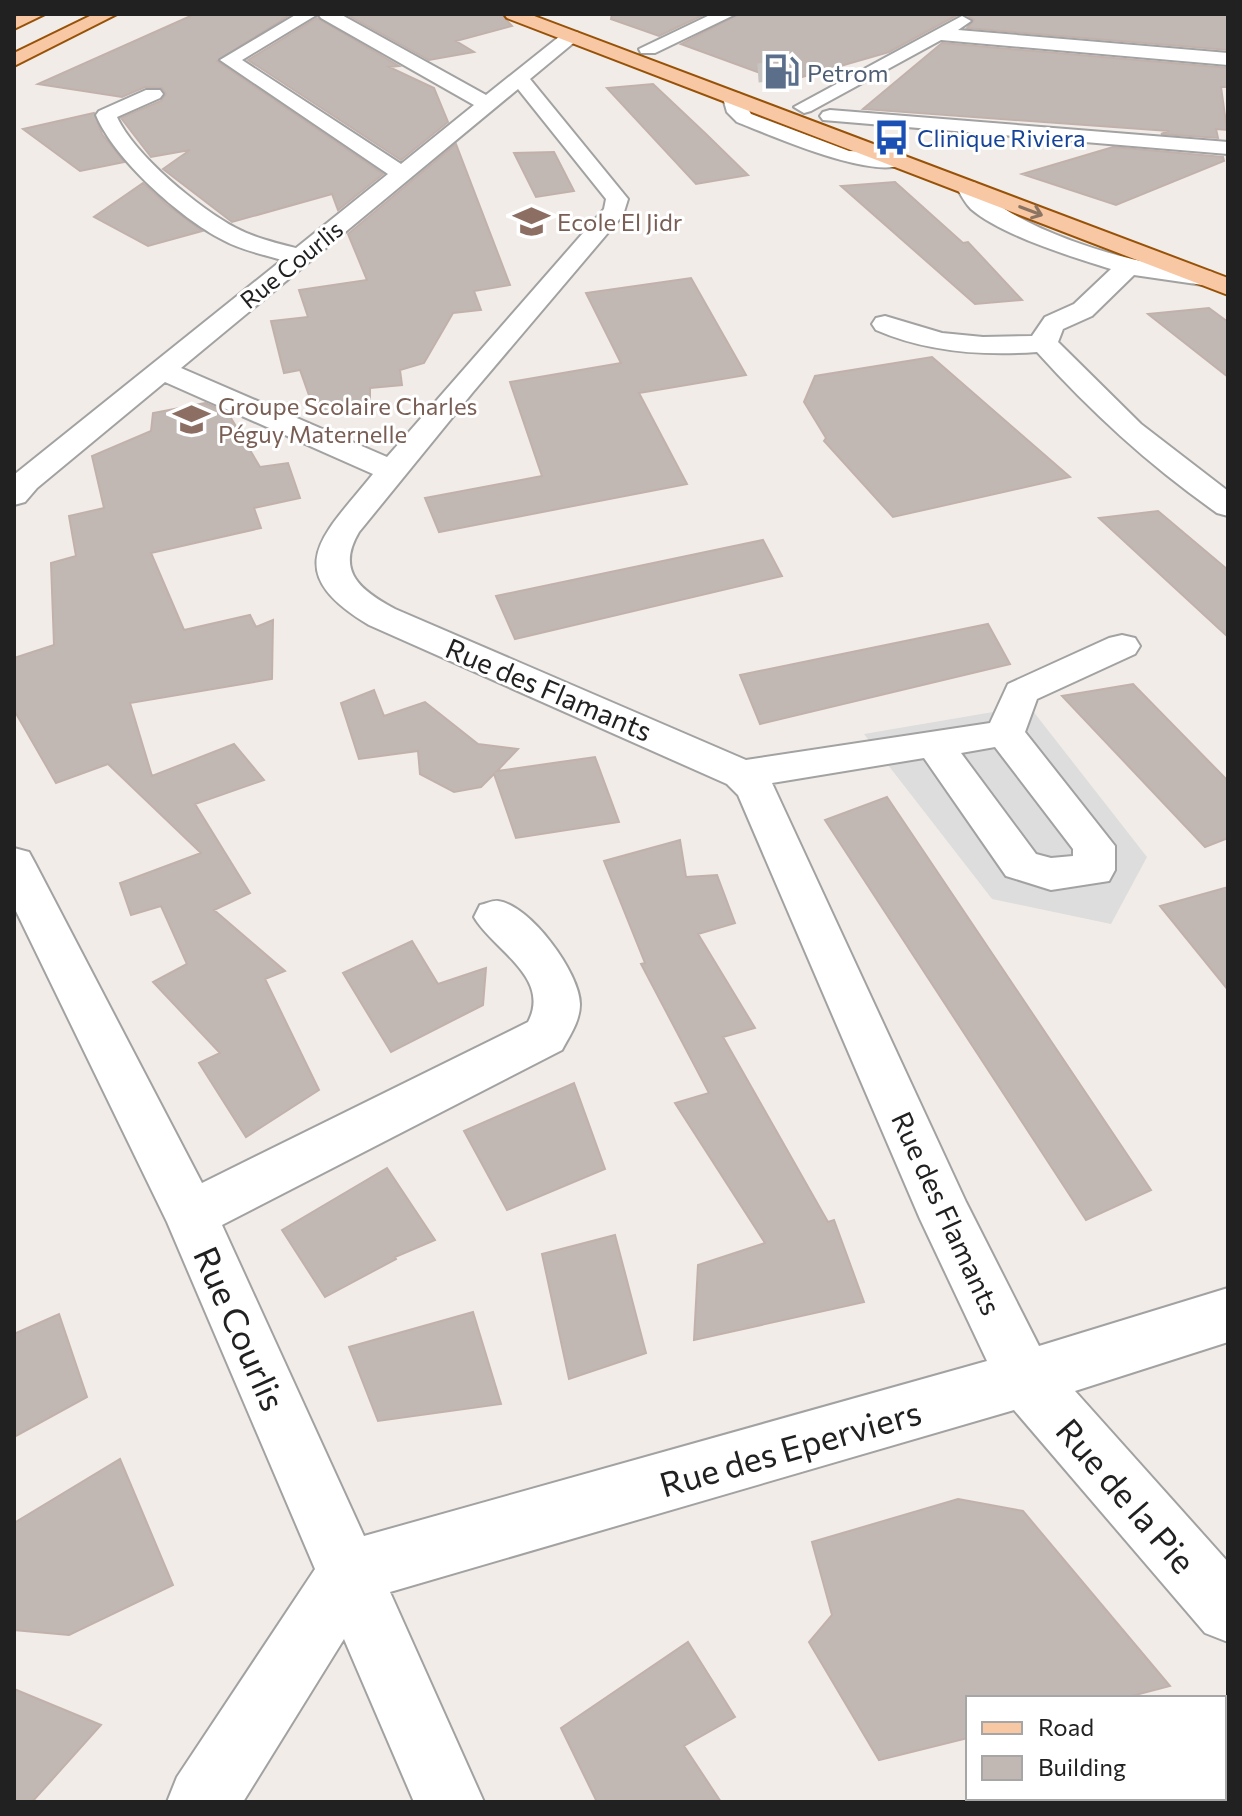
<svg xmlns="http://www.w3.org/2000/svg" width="1242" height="1816" font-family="Commissioner,sans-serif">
<rect width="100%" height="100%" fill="#f1ece8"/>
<path fill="#ddd" d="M1029,706L1147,857L1111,924L992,899L864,734Z"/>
<path fill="#c1b8b4" stroke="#c2b1ab" stroke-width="2" d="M195,14H291L217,61L383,174L338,210L332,194L232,222L163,169L190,150L151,157L121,118L161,101L166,94L162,88L145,87L122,97L38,84Z
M346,14H501L512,26L456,41L474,52L429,60Z
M612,14H705L659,36L611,19Z
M739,14H959L889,52L785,82L681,44Z
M965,14H1228V50L967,28L974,20Z
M317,18L399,66L389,67L434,88L448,122L401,160L248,60Z
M942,43L1228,68V87H1221L1227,130L1216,129L1218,138L1161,134L1169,131L863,109Z
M653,84L706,134L748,175L696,184L607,88Z
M94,113L102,134L124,162L80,171L23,129Z
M456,144L510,285L474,291L481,310L453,313L424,363L400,370L402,385L370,388V401L316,415L300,370L284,373L271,321L308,317L299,290L367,280L348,234Z
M1113,147L1223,157L1224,161L1116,205L1022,174Z
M554,152L574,191L536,197L514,153Z
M895,182L963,243L968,242L1022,300L975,304L841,186Z
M143,183L167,205L202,231L148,246L94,217Z
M691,278L746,375L639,393L687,484L439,532L425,498L542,476L510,382L621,363L586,293Z
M1209,308L1228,322V377L1148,314Z
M932,357L1070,477L893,517L824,441L826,438L804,402L815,376Z
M205,403L228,413L260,467L288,463L300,498L254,508L261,528L151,553L184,630L250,615L256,627L273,620L272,679L130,703L152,776L234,744L264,780L195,804L250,893L214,910L285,971L265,979L319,1090L246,1137L199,1063L220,1053L153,982L187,964L161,906L131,915L120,883L201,853L108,764L56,783L14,710V658L54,645L51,563L76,556L69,516L104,508L92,456L151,431L153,413Z
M1158,511L1228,570V637L1099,518Z
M763,540L782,576L515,639L496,596Z
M988,624L1010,664L760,724L740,675Z
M1133,684L1228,781V838L1205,847L1062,696Z
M374,690L384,716L425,702L478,744L518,749L497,771L595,757L619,822L516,838L494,774L481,787L454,792L420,774L418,751L359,759L341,703Z
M887,797L1151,1190L1086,1220L825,820Z
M680,840L686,877L717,875L735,923L698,934L755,1028L723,1037L828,1222L834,1220L864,1302L694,1340L698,1265L765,1243L675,1103L709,1093L641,964L645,963L604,861Z
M1228,887V990L1160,906Z
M412,941L438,984L486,968L483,1005L391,1052L343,973Z
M574,1083L605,1169L507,1210L464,1131Z
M387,1168L435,1240L395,1257L396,1259L325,1297L282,1230Z
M615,1235L646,1353L569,1379L542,1254Z
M473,1312L501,1404L378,1421L349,1347Z
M59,1314L87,1397L14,1437V1334Z
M120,1459L173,1585L69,1635L14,1630V1523Z
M958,1499L1023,1511L1170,1686L1124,1698H968V1738L879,1760L809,1642L832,1615L812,1542Z
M688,1642L735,1717L684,1746L721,1802H597L561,1728Z
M14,1689L101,1725L32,1802H14Z"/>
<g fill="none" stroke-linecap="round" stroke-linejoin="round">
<path stroke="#c7c3c0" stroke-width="19" stroke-dasharray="19 10" stroke-linecap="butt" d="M758,73L773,72L794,79"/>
<defs>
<path id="minor" d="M297,14H340L486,95L565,32H577L580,36L577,40L530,79L628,199L623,215L473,392L359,532C335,572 362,591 395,609L746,760L990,723L1008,684L1109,638L1122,635L1135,638L1140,646L1135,654L1037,699L1025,732L1115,846V870L1109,881L1051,890L1006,876L924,758L772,783L966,1202L1039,1346L1228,1288V1342L1075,1391L1228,1562V1642L1205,1633L1014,1410L390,1592L484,1802H414L344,1639L243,1802H167L177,1777L315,1569L167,1222L14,907V848L29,852L35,863L202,1183L528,1022C552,977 492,949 474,917L480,905C486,904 493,900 498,901C530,905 580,973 580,1004C580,1021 570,1035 562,1050L222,1225L364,1536L987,1361L920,1219L738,795L727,784L369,625C277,570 324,535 373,474L165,382L37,488L25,502L14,505L15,474L282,260C262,254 241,250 223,240C180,218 114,159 96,115L99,111L146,90H160L163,94L160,98L117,117C135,156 199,208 236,228C255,238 276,243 296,248L388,174L220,60ZM318,14L321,18L474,105L401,164L242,60ZM518,89L606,199L604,209L387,457L181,368ZM995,747L1073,849V856L1051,858L1036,854L961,753Z
M712,14H736L655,53H641L639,49Z
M962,16L971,21L958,30L1228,53V65L941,40L811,111L804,113L794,107Z
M733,92L740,94L751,114L849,151L897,153L908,160C886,187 766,133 737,122L727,112L723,98Z
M830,110L1228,142V154L823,120L820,116L823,112Z
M968,181L976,183C1002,222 1103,254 1150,263C1170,267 1192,267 1212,272L1216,277L1212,282L1203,285L1134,275L1092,316L1063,329L1058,342L1141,424L1228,491V516L1217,513C1150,466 1091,412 1037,352C981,356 927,352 876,330L872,324L876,318L885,316L942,333L983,337L1032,336L1045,317L1074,304L1111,269C1072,257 1001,235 971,209C965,203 961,195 957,188L960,183Z"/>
<path id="major" d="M22,14H45L14,29V17Z
M94,14H117L14,66V53Z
M504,14H529L1228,278V295L507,18Z"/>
</defs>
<use href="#minor" stroke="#a2a2a2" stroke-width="4"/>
<use href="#major" stroke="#975207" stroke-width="4"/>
<use href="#minor" fill="#fff" fill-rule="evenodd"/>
<use href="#major" fill="#f8c8a5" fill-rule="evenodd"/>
</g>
<defs><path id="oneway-shaft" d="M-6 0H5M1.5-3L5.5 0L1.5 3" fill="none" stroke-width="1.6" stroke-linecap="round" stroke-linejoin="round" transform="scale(2)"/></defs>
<use stroke="#8c7463" href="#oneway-shaft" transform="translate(1031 211) rotate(21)"/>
<defs>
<symbol id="fuel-bare" viewBox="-9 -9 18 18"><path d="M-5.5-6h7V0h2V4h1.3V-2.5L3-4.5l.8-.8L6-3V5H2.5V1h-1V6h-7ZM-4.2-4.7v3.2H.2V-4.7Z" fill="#5c6f8a" stroke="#fff" stroke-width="2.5" paint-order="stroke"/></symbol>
<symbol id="bus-bare" viewBox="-9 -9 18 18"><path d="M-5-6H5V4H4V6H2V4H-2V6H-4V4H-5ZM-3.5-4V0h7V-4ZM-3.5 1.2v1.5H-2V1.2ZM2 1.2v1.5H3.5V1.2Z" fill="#1a4fb4" stroke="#fff" stroke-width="2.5" paint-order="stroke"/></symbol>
<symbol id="school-bare" viewBox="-9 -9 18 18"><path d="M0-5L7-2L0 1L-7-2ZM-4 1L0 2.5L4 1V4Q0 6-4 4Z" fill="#8d6e63" stroke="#fff" stroke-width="2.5" paint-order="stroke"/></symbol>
</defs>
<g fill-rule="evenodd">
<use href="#fuel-bare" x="756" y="46" width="51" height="51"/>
<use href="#bus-bare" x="866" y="112" width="51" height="51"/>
<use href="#school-bare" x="506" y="196" width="51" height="51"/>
<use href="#school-bare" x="166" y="394" width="51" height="51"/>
</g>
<g text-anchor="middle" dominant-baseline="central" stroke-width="6" stroke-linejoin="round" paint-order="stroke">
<g font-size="24" fill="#4e5e75" stroke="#fff" text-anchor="start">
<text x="807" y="72">Petrom</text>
</g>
<g font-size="24" fill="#164399" stroke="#fff" text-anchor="start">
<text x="917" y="137">Clinique Riviera</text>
</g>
<g font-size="24" fill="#785e54" stroke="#fff" text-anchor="start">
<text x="557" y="221">Ecole El Jidr</text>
<text x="218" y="405">Groupe Scolaire Charles<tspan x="218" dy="28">Péguy Maternelle</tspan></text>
</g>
<g font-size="24" fill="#212121" stroke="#fff">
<text transform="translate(291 264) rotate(-39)">Rue Courlis</text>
</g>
<g font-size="28" fill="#212121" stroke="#fff">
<text transform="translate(549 689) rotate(23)">Rue des Flamants</text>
<text transform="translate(947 1213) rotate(65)">Rue des Flamants</text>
</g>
<g font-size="34" fill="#212121" stroke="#fff">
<text transform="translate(241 1328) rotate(66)">Rue Courlis</text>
<text transform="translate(790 1447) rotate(-16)">Rue des Eperviers</text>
<text transform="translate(1127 1495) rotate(49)">Rue de la Pie</text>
</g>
</g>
<rect width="1242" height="1816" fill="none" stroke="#212121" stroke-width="32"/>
<rect x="966" y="1696" width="260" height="104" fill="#ffffff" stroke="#a6a6a6" stroke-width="2"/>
<rect x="982" y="1722" width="40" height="12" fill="#f8c8a5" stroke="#a6a6a6" stroke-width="2"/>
<text x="1038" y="1736" font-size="24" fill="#212121">Road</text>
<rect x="982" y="1756" width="40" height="24" fill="#c1b8b4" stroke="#a6a6a6" stroke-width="2"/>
<text x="1038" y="1776" font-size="24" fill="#212121">Building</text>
</svg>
